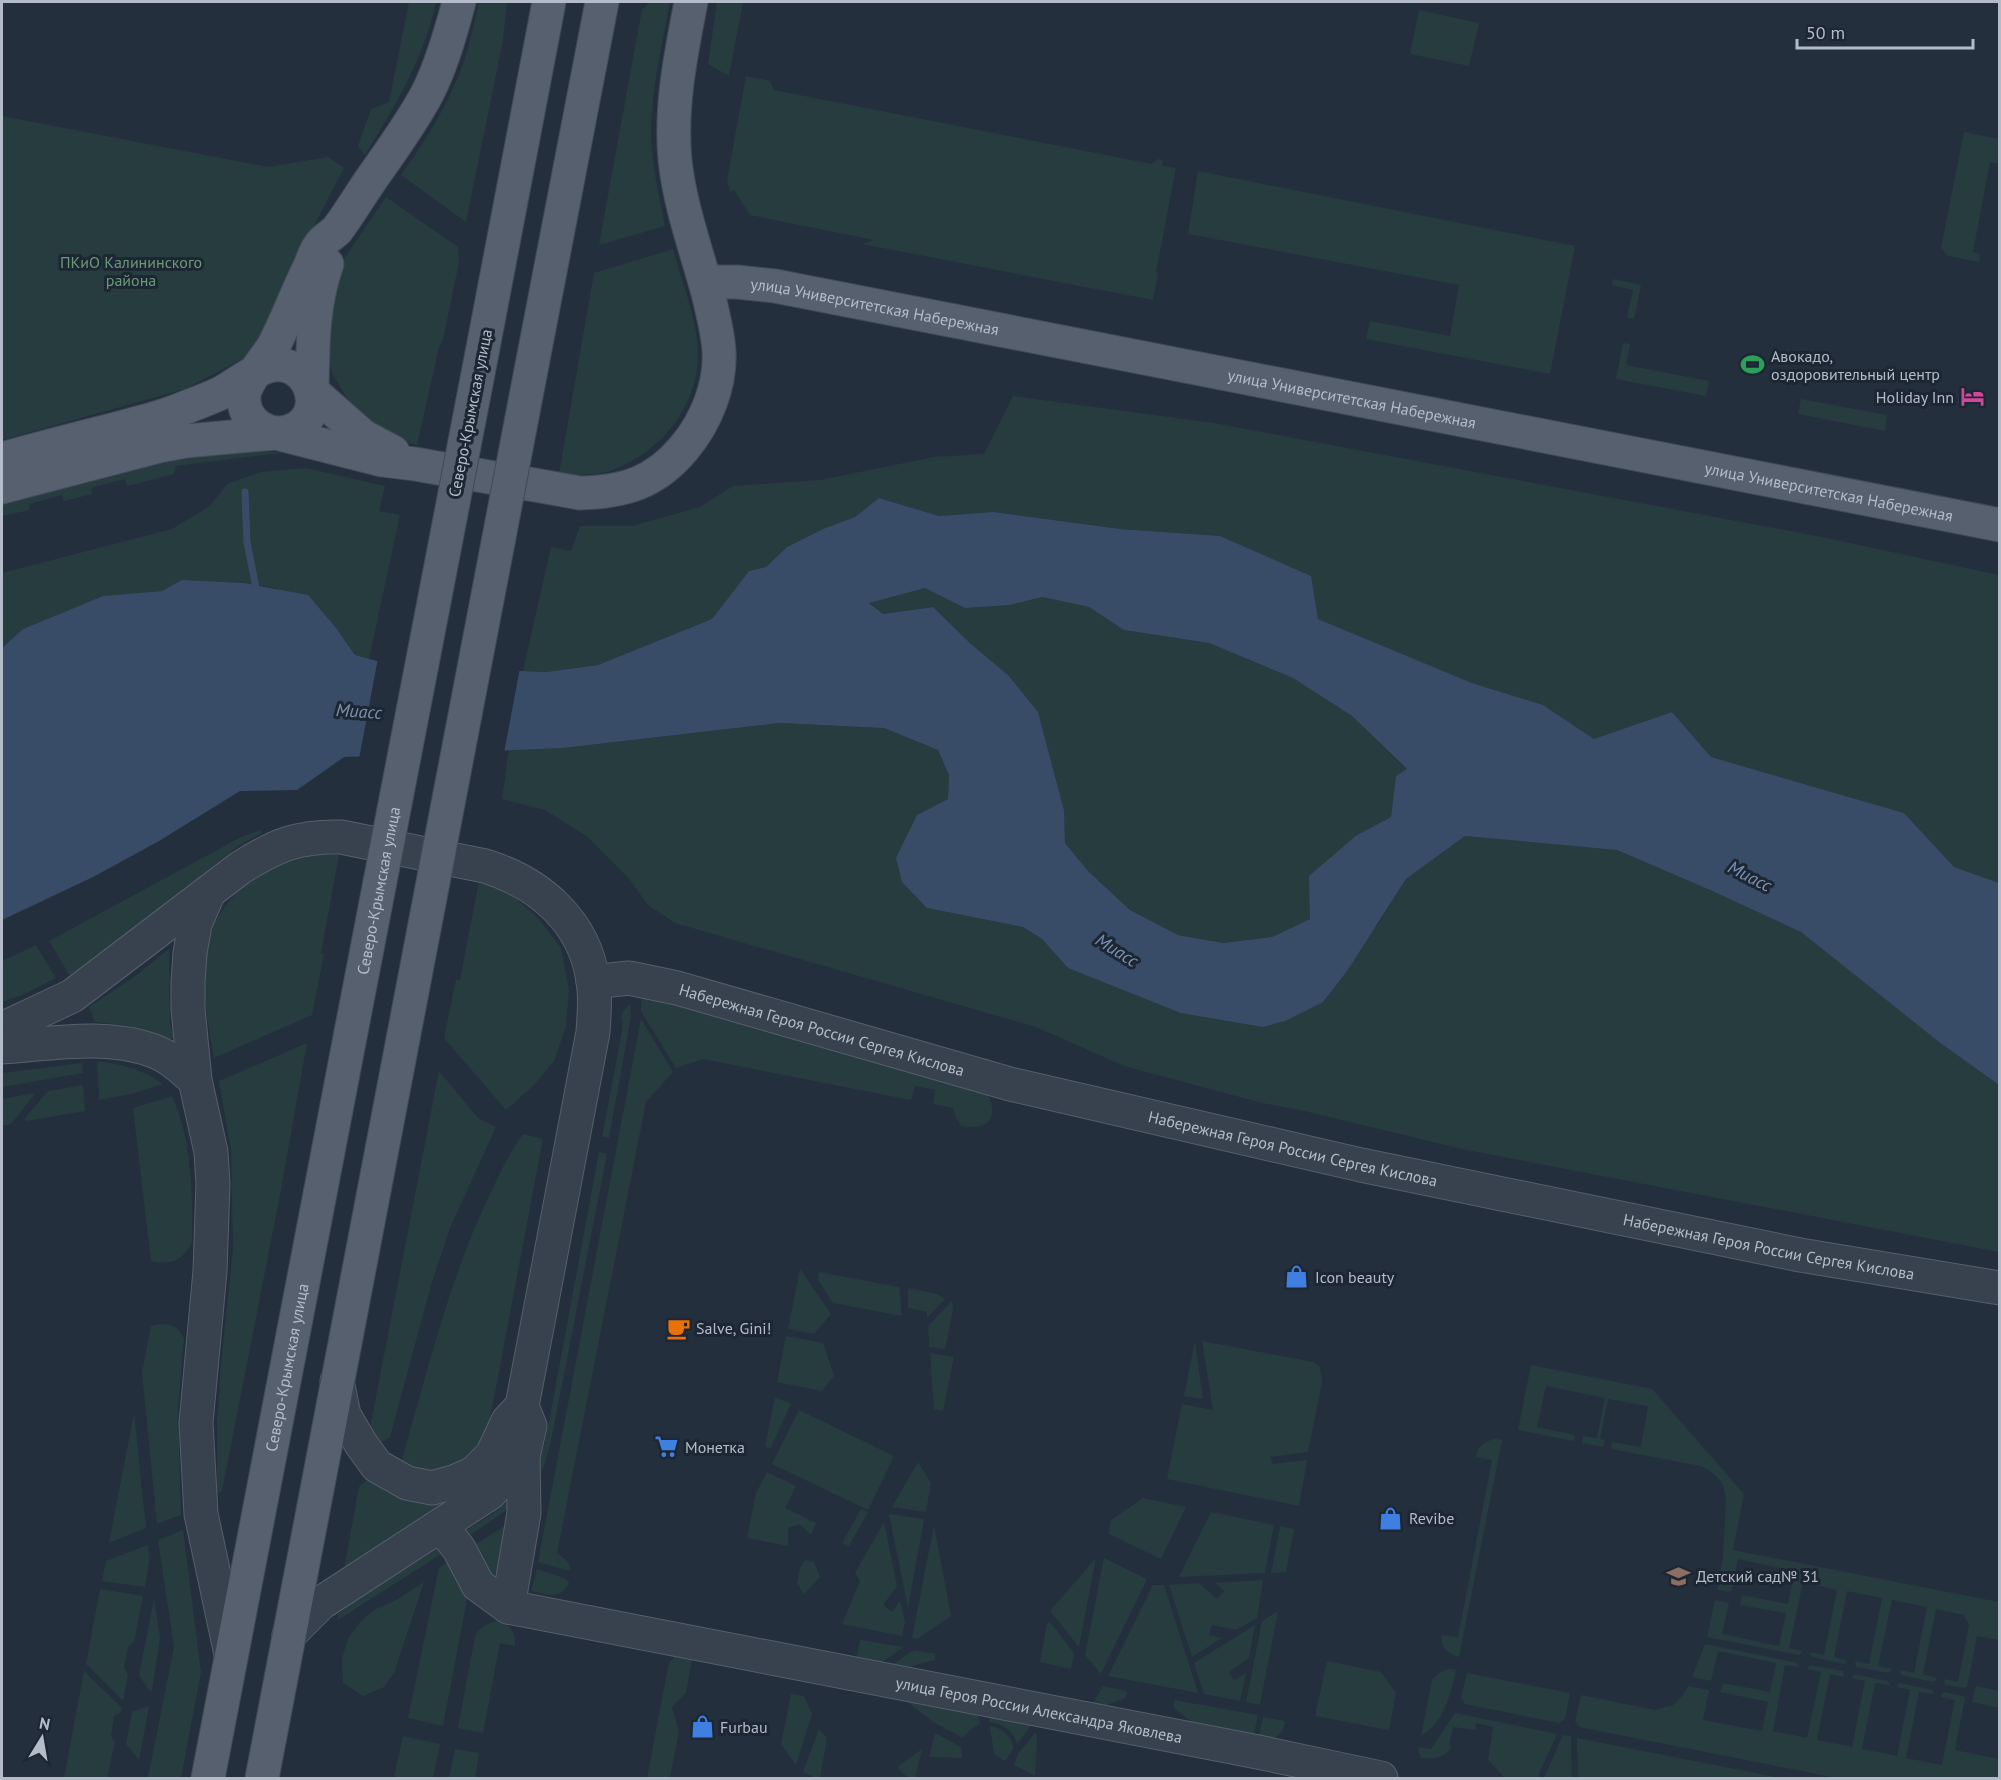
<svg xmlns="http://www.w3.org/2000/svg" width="2001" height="1780" font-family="'PT Sans',sans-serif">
<rect width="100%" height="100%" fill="#242f3e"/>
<path fill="#263c3f" d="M409,2H436C424,59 395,106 365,155L358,146L371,109L389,102Z
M479,2H507L503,40L466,222L401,175C428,137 453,97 467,52C472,35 475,18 479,2Z
M651,2H670C662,44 652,87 651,130C651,162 659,195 665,226L599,245L642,9Z
M717,2H743L729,76L708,64Z
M1419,10L1479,23L1469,66L1410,54Z
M746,76L770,81L774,90L1152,164L1158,159L1163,160L1162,166L1176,168L1156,272L1158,273L1153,300L862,244L874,240L750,215L734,190L730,192L727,181Z
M2,116L268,167L328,157L344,168L294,264L274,312L248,356L185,389L2,440Z
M1964,132L1999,139V164L1990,162L1973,252L1980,254L1979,262L1948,256L1941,248Z
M1198,171L1575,246L1550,374L1366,339L1370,321L1450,336L1459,285L1188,234Z
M386,197L458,247L459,262L443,340L439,347L417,445L396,438L381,431L349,402L332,373L325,347L339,266Z
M673,249C682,283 698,320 698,355C698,407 660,452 613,470C597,476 576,475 559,474L594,273Z
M1613,279L1641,285L1634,319L1627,318L1633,290L1612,285Z
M1623,343L1630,344L1626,365L1709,381L1706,396L1616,379Z
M1013,396L1214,423L1822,537L1999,575V883L1954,867L1904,813L1711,757L1672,712L1594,739L1543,705L1472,683L1318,619L1310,576L1220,536L1120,529L993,512L939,516L879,498L855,517L823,529L787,547L766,567L749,571L712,619L598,665L546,672L523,671L551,547L571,551L580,526H633L700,507L733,486L820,480L934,457L984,454Z
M1801,399L1887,415L1885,431L1798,414Z
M253,452H288L176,466L174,474L127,486L125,479L91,488L92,494L64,501L62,495L29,504L30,510L2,516V499L148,462Z
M306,468L385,486L379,511L400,515L369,659L355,655L336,628L276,588L244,583L182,580L162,591L103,596L23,629L2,648V573L172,529L210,506L227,484L261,472Z
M925,588L965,608L1010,605L1042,597L1089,607L1124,630L1209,643L1293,678L1352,716L1407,770L1396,777L1391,817L1357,835L1310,919L1272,937L1223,943L1178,935L1130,910L1088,871L1065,843L1064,810L1038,712L1009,676L970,643L933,607L882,614L869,602Z
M779,723L884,728L938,750L949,775L948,799L917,815L927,908L1023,927L1042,939L1068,968L1376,927L1406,879L1465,836L1617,850L1710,890L1801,932L1939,1042L1999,1085V1252L1462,1149L1300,1110L1262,1103L1124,1066L1036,1027L675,923L648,905L630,880L588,837L545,810L502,799L509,749L563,748Z
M261,830L262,833L238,846L113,946L70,976L49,941L243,836Z
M315,855H339L321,953L324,954L312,1015L214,1058C209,1028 202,996 203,966C203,930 230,893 259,874C273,865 299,859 315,855Z
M479,881L498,887L515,898L538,918L561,948L569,990L566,1026L554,1061L533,1086L506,1110L444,1038L456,980H460Z
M36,945L56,978L22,995L2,1002V961Z
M169,949L170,1024L174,1039L130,1026L95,1022L89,1007L134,977Z
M657,996L987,1094C1001,1119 986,1131 961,1126L955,1115L953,1108L933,1104L935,1090L915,1086L911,1100L703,1059L676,1068L641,1011V998Z
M630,1003L631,1017L609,1138L602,1137L622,1031L623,1021H621L622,1013Z
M641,1019L673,1072L646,1102L557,1553L568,1562L571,1570H566L538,1562Z
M307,1043L280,1195L222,1491L217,1494V1424L221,1364L233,1249L231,1151L219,1081Z
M97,1061C122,1064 142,1069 163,1084L131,1094L99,1100Z
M82,1063L83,1073L2,1087V1073Z
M439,1071L478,1118L496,1127L450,1228L431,1285L390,1437L379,1444L370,1428Z
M83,1085L85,1111L26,1121L25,1118L48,1091Z
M34,1093V1095L11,1124L2,1126V1099Z
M172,1096C192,1141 193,1192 192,1241C185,1260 170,1266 151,1261L133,1108Z
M523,1134L543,1139L489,1424L475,1454L445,1472L415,1469L401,1463C427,1373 449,1279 490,1194C500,1173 509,1153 523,1134Z
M599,1152L607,1154L550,1446L543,1469L531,1487C533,1470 542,1455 546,1438Z
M800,1269L831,1314L814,1334L788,1329Z
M819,1272L899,1287L902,1316L833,1303L818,1280Z
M908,1288L937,1294L945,1299L927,1318V1312L908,1308Z
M952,1301L953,1309L945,1349L929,1347L928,1326Z
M160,1324C172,1324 179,1327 184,1339L178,1407L181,1515L157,1524L142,1373L151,1326Z
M786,1336L823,1343L834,1376L822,1391L777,1382Z
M1195,1341L1203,1399L1184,1396Z
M1202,1341L1313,1362L1320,1367L1322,1382L1308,1452L1270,1457L1273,1464L1307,1460L1299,1506L1167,1479L1182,1404L1213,1410Z
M930,1353L954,1357L943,1411L934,1409Z
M1531,1365L1652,1389L1744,1494L1733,1550L1999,1602V1640L1977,1636L1967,1687L1965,1688L1945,1685L1944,1679L1958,1682L1969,1625L1964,1615L1936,1609L1923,1674L1937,1678L1936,1680L1933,1682L1901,1675L1900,1670L1914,1673L1927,1607L1892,1600L1878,1666L1892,1669L1889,1673L1856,1667L1855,1661L1869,1664L1882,1598L1847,1591L1834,1657L1847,1660L1845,1664L1812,1657L1810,1652L1824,1655L1837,1590L1803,1582L1789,1648L1802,1651L1799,1655L1707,1637L1715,1600L1729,1603L1722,1634L1779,1646L1786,1613L1740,1605L1742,1595L1788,1604L1794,1571L1738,1559L1731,1592L1717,1590L1723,1557L1726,1498C1724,1481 1715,1473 1701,1466L1611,1449L1612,1442L1641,1447L1648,1406L1608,1399L1600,1439L1605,1440L1603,1447L1582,1443L1583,1436L1597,1438L1605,1398L1546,1386L1537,1427L1575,1435L1574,1441L1518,1430Z
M775,1397L791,1404L770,1449L765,1446Z
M799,1410L894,1456L868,1510L772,1464Z
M134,1413L146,1528L109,1543Z
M1496,1439L1502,1440L1459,1657C1448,1654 1439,1646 1442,1635L1458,1637L1492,1460L1476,1457C1477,1446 1486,1440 1496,1439Z
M918,1462L931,1483L926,1512L892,1507Z
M767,1472L796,1486L785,1508L816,1523L811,1535L799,1524L788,1528V1546L747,1538L756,1493Z
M368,1479C399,1503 414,1505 452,1503L344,1569L359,1487Z
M1143,1498L1186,1507L1161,1559L1109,1534L1111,1520Z
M511,1499L517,1503L466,1538L460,1534L497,1511Z
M861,1509L868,1512L849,1546L842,1543Z
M1211,1512L1274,1525L1265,1573L1179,1577Z
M889,1514L924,1519L908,1608Z
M515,1520L498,1575L491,1574L471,1547Z
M884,1522L897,1586L883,1605L892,1612L900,1601L905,1622L902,1636L842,1624L860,1581L855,1573Z
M934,1525L951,1616L917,1639L912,1638Z
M1280,1526L1294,1529L1286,1572L1271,1573Z
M183,1530L201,1672L181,1778H148L174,1647L158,1540Z
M148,1545L149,1562L145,1587L102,1581L106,1561Z
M440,1547L449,1549L338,1620V1614L353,1602Z
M455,1557L469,1589L443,1726L408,1718L439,1568Z
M1096,1558L1079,1647L1050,1611Z
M1104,1558L1147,1579L1101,1674L1085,1655Z
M805,1560L814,1562L820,1577L804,1594L797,1583L800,1568Z
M537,1569L564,1578L569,1582C563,1600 546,1595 531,1591Z
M1263,1580L1257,1618L1236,1630L1212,1625L1209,1635L1222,1638L1192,1657L1169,1585L1199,1583L1217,1599L1224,1591L1215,1583Z
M424,1582L394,1673L384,1687L363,1696L343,1683L342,1658L348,1639L360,1622L374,1610L398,1599Z
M1153,1585H1164L1198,1693L1108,1676Z
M100,1589L143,1596L134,1642L128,1647L124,1667L128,1674L123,1701L86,1664Z
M154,1599L160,1638L152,1691L149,1690L139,1675Z
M1278,1611L1260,1705L1246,1702L1262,1621Z
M498,1621C511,1625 516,1633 515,1646L500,1643L483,1733L458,1728L475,1636C481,1626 487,1623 498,1621Z
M1050,1622L1074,1653L1071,1669L1040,1662L1047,1624Z
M1255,1625L1249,1658L1229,1672L1234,1680L1246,1673L1240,1701L1204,1694L1194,1663Z
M860,1640L904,1647L870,1670L854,1668Z
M1705,1644L1798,1663L1799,1667L1785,1665L1773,1731L1807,1738L1821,1672L1807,1669L1810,1665L1843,1671L1844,1677L1830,1674L1817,1740L1852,1747L1865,1681L1851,1678L1855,1674L1887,1681L1889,1683V1685L1875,1683L1862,1749L1897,1756L1910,1690L1896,1687L1900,1683L1932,1690L1934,1692V1694L1919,1692L1906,1758L1942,1765L1955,1700L1941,1697L1942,1694L1944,1692L1963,1696L1965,1698L1955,1750L1999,1759V1778H1837L1579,1727L1575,1721L1581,1695L1655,1710L1673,1705L1683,1695L1688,1686L1709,1690L1703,1720L1762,1731L1768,1702L1720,1692L1723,1683L1770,1692L1776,1663L1718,1651L1711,1681L1692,1677Z
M914,1650L935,1654V1660L885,1673L881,1672Z
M676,1656L692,1659L686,1693L672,1707L679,1731L670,1778H647L668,1667L670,1662Z
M1327,1661L1381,1672L1396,1693L1389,1730L1315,1716Z
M1449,1669L1456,1670C1451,1693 1444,1723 1421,1736L1432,1680L1440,1672Z
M84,1671L122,1708L121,1712L114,1716L111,1736L115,1742L107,1778H64Z
M1467,1673L1570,1693L1565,1719L1559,1723L1465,1704L1461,1698Z
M1103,1686L1127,1691L1125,1698L1088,1712Z
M1976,1686L1999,1691V1708L1972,1702Z
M791,1694L804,1696L812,1714L796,1765L781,1744Z
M901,1697L978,1713L980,1724L970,1730L963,1738L933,1722Z
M1174,1700L1258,1715L1252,1743L1208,1735L1174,1708Z
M149,1706L139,1760L126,1744L132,1712Z
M1455,1713L1557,1734L1537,1778L1504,1777L1488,1760L1493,1727L1476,1723L1475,1730L1453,1727L1449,1745L1452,1746C1446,1758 1434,1759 1421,1758L1418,1751L1419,1747L1431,1749Z
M989,1715L1032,1724L1017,1744C1013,1730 1003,1724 989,1722Z
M1263,1717L1285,1721C1283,1738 1271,1740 1257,1744Z
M990,1726C1003,1728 1010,1735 1014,1748L1005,1761L994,1754Z
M819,1729L827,1738L820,1778H817L803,1772Z
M935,1733L961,1747L962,1758L929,1757Z
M1035,1733L1037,1734L1035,1776L1014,1765L1018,1754Z
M1563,1735L1571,1736L1572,1778H1544Z
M403,1736L440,1744L433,1778L394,1777Z
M1577,1738L1781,1778H1578Z
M455,1749L479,1753L475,1778H449Z
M922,1749L915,1778H908L897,1767Z"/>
<path fill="#394c67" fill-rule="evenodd" d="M879,498L939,516L993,512L1120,529L1220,536L1311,576L1318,619L1472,683L1543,705L1594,739L1672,712L1711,757L1904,813L1954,867L1999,883V1085L1939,1042L1801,932L1710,890L1617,850L1465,836L1406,879L1347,971L1323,1002L1285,1021L1263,1027L1181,1013L1068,968L1042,939L1023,927L927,908L902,882L896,858L917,815L948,799L949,775L938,750L884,728L779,723L563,748L344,757L297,790L240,791L159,841L93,877L2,920V648L23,629L103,596L162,591L182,580L244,583L308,595L336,628L355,655L395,666L546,672L598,665L712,619L749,571L766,567L787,547L823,529L855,517ZM925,588L965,608L1010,605L1042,597L1089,607L1124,630L1209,643L1293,678L1352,716L1407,769L1396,776L1391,817L1357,835L1309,876L1310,919L1272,937L1223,943L1178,935L1130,910L1088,871L1065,843L1064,810L1038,712L1009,676L970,643L933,607L883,614L869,603Z"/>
<path fill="#242f3e" d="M378,658L395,663L520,668L504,753L359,759Z"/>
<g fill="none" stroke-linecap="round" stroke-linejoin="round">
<path stroke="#394c67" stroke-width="7" d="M245,492L247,542L257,593"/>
<defs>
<g id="minor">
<path d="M209,892L195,924L190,953L188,982V1009L195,1080L211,1152L213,1184L210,1271L196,1423L201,1514L231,1654"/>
<path id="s1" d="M593,982L629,978L677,988L1010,1084L1361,1165L1800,1255L2000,1288"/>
<path d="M2,1029L72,996L240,868C276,845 298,836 341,837L485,866C540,883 585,922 593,981C596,998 594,1016 593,1032L522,1406L530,1426L523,1456L490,1493L321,1603L289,1635"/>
<path d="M2,1047C51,1044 106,1033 154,1051C170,1057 182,1069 195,1080"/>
<path d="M337,1381L344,1415L361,1444L377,1466L407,1483L432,1488L454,1482L474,1473L492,1455L508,1421L522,1406"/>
<path id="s2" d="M441,1526L459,1549L478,1585L508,1607L1258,1752L1381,1778"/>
<path d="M508,1607L524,1513L523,1456"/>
</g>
<g id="major">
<path d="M327,264C312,306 313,348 312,391L363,436L393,452"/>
<path id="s3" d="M705,282H737L775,286L2000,525"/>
<path d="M482,353L549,2"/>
<path d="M532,365L602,2"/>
<path d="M2,459C37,449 72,440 108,431C130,425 152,420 174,412C189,406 206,400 221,393C236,385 252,371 269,366C307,356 330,410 295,429C271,441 242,423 244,396C245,381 266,359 274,345C287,320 297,292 310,266C313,259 315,251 320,245C324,239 332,235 337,230C349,214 359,197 370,181C390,152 412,123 428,92C442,64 451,32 459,2"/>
<path d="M2,487L159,446L186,441L276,433L382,460L415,464L580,493C624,492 655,483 684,448C706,422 721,385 719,351C718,333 713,315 709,297C697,252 680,207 675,160C670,106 681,54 691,2"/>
<path id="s4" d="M208,1778L351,1032"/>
<path d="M262,1778L403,1039"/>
</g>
</defs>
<use href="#minor" stroke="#565f6c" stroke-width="35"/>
<use href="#major" stroke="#414a57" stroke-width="35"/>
<use href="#minor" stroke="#38414e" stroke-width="33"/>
<use href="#major" stroke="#56606e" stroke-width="33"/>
<defs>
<g id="major-bridge">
<path id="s5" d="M351,1032L482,353"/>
<path d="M403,1039L532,365"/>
</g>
</defs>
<use href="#major-bridge" stroke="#414a57" stroke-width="35" stroke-linecap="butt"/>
<use href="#major-bridge" stroke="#56606e" stroke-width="33"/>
</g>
<defs>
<symbol id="stadium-bare" viewBox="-9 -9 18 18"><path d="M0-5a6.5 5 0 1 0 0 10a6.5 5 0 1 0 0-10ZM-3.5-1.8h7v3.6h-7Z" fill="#2e9e5b" stroke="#1d2633" stroke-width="2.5" paint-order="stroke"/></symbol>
<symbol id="hotel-bare" viewBox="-9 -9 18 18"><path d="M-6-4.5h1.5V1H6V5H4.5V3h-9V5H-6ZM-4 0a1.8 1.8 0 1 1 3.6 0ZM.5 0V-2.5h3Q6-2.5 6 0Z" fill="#d1479c" stroke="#1d2633" stroke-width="2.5" paint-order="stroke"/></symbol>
<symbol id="shop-bare" viewBox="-9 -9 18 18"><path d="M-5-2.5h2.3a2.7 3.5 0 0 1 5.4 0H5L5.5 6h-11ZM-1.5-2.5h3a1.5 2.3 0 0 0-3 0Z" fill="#3f7fe0" stroke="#1d2633" stroke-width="2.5" paint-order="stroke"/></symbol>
<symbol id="cafe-bare" viewBox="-9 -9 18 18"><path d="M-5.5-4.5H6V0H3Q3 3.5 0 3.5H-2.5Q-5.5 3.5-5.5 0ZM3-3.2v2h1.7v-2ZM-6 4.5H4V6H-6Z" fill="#e8710a" stroke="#1d2633" stroke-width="2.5" paint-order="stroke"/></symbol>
<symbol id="supermarket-bare" viewBox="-9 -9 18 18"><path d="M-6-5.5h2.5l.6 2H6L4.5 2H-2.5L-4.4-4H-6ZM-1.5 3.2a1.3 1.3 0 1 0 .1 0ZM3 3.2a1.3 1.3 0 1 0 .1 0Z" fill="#3f7fe0" stroke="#1d2633" stroke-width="2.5" paint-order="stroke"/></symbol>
<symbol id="school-bare" viewBox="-9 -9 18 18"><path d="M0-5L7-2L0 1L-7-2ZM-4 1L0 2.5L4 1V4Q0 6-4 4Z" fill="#8d6e63" stroke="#1d2633" stroke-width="2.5" paint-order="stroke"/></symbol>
</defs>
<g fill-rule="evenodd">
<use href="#stadium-bare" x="1736" y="348" width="33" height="33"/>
<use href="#hotel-bare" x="1956" y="380" width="33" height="33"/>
<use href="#shop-bare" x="1280" y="1260" width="33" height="33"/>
<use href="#cafe-bare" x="662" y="1312" width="33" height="33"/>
<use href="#supermarket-bare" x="650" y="1430" width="33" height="33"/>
<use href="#shop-bare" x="1374" y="1502" width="33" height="33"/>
<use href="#school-bare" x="1662" y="1560" width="33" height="33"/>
<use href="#shop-bare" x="686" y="1710" width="33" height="33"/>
</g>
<g text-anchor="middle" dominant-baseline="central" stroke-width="6" stroke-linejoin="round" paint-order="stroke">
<g font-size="16" fill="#6b9a76" stroke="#1d2633">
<text x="131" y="262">ПКиО Калининского<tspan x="131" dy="18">района</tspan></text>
</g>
<g font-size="16" fill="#b4bcc9" stroke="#1d2633">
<text stroke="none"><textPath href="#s3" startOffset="172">улица Университетская Набережная</textPath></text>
<text stroke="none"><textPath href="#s3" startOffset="658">улица Университетская Набережная</textPath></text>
<text transform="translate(470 413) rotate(-79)">Северо-Крымская улица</text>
<text stroke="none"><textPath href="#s3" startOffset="1144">улица Университетская Набережная</textPath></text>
<text stroke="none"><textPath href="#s5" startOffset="144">Северо-Крымская улица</textPath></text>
<text stroke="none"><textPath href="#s1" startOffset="236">Набережная Героя России Сергея Кислова</textPath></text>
<text stroke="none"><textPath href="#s1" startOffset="722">Набережная Героя России Сергея Кислова</textPath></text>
<text stroke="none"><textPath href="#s1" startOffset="1208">Набережная Героя России Сергея Кислова</textPath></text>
<text stroke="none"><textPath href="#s4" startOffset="418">Северо-Крымская улица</textPath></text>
<text stroke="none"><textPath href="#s2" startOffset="648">улица Героя России Александра Яковлева</textPath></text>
</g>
<g font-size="16" fill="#b4bcc9" stroke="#1d2633" text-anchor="start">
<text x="1771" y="356">Авокадо,<tspan x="1771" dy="18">оздоровительный центр</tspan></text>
<text x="1954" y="397" text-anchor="end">Holiday Inn</text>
<text x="1315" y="1277">Icon beauty</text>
<text x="696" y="1328">Salve, Gini!</text>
<text x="685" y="1447">Монетка</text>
<text x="1409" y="1518">Revibe</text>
<text x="1696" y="1576">Детский сад№ 31</text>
<text x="720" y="1727">Furbau</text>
</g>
<g font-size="18" font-style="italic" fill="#7c92b1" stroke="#1d2633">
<text transform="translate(359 711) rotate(4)">Миасс</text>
<text transform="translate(1750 876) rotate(27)">Миасс</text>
<text transform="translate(1117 950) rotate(32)">Миасс</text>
</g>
</g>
<rect width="2001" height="1780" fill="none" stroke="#b4bcc9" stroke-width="6"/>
<g transform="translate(42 1738) rotate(11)" stroke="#1d2633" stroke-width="4.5" paint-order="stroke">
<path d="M0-4.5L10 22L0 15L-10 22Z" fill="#b4bcc9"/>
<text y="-9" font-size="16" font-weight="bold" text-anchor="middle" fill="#b4bcc9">N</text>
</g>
<path d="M1797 39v9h176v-9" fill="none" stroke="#b4bcc9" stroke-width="3"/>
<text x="1806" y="39" font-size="18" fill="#b4bcc9" stroke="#1d2633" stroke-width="4.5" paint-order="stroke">50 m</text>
</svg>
